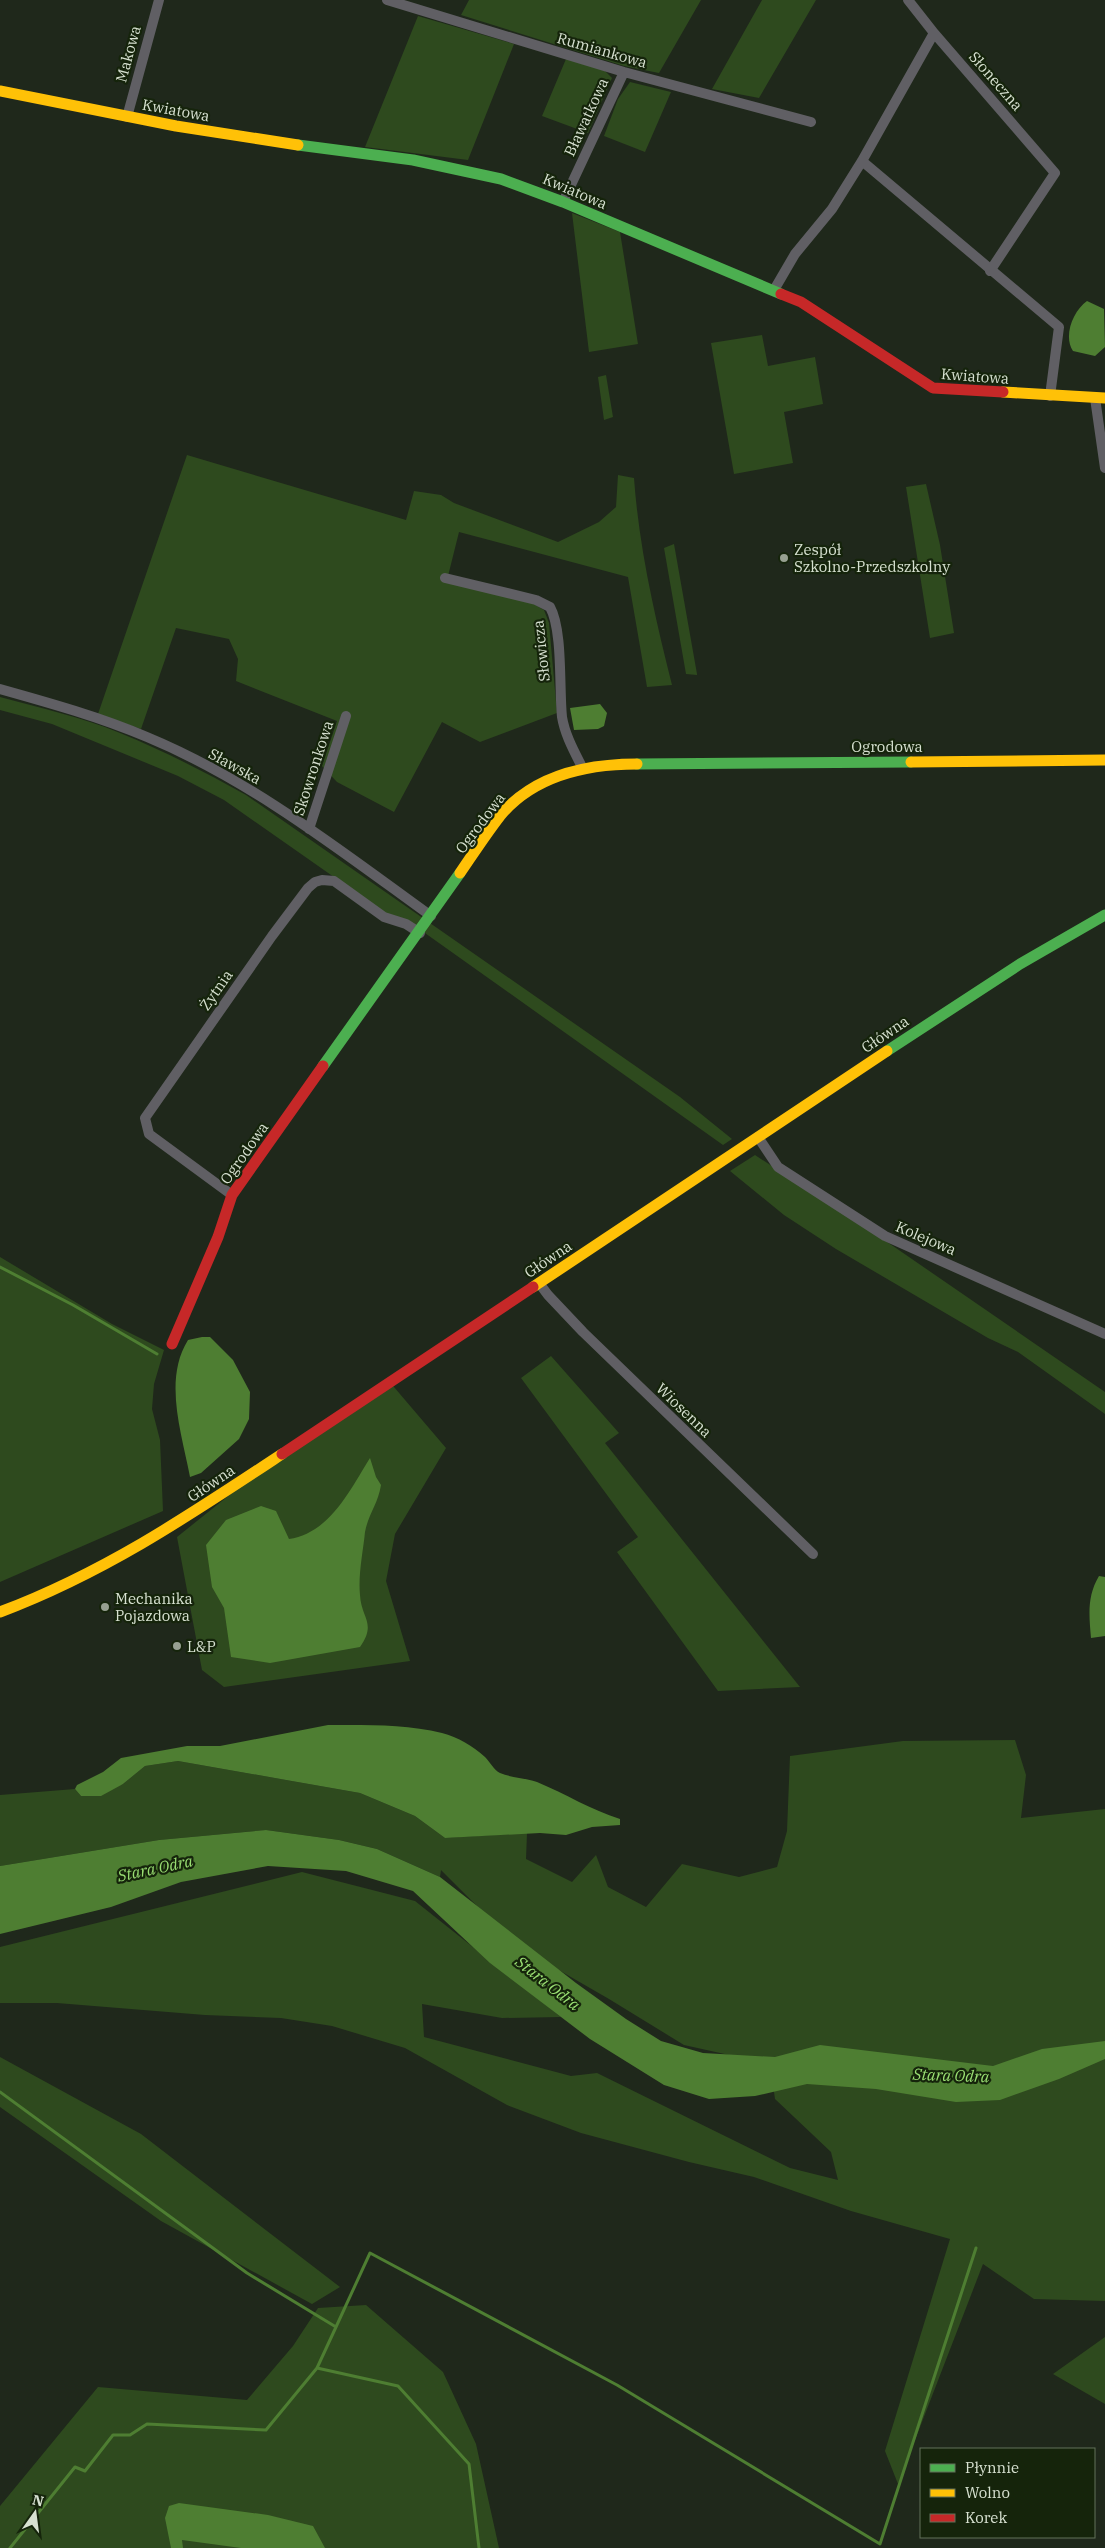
<svg xmlns="http://www.w3.org/2000/svg" width="1105" height="2548" font-family="'IBM Plex Serif',serif">
<rect width="100%" height="100%" fill="#1f281b"/>
<path fill="#2e4a1e" d="M469,0H701L659,73L624,66L461,15Z
M762,0H816L759,98L712,89Z
M418,16L514,44L468,160L365,147Z
M566,59L604,70L612,78L588,133L542,116Z
M630,82L671,92L645,152L604,136L618,99Z
M572,213L620,232L638,344L589,352Z
M762,335L768,366L815,357L823,404L784,412L793,463L734,474L711,343Z
M606,375L613,417L604,420L598,377Z
M187,455L406,520L414,491L441,495L454,503L558,542L599,522L616,507L618,475L634,478C639,548 655,617 672,685L647,687L628,577L459,532L447,580L532,603L544,610L549,623L557,713L480,742L442,722L394,812L337,782L322,766L337,721L236,681L238,659L229,639L176,628L141,729L98,714Z
M926,484L940,545L954,633L930,638L906,487Z
M674,544L697,674V675L686,674L664,548Z
M0,697C40,708 82,717 120,733C164,751 205,772 246,795L680,1097L732,1139L723,1145L408,921L391,917L224,800L178,776L52,724L0,710Z
M755,1155L893,1246L1105,1392V1414L1018,1352L988,1338L836,1249L784,1215L730,1171Z
M0,1257L112,1324L164,1350L154,1384L152,1409L160,1440L163,1511L0,1582Z
M551,1356L619,1433L605,1443L800,1687L718,1691L617,1552L638,1537L521,1378Z
M388,1380L446,1448L395,1534L386,1581L410,1661L224,1687L202,1670L177,1537L287,1449Z
M1015,1740L1026,1775L1021,1818L1105,1809V2301L1034,2299L983,2264L898,2484L885,2451L950,2239L851,2211L754,2177L689,2162L581,2133L507,2105L405,2048L332,2026L281,2018L205,2015L57,2003H0V1947L302,1872L415,1901L561,2017L502,2018L422,2004L424,2037L571,2076L597,2073L790,2168L838,2180L831,2152L775,2099L770,2064L684,2045L609,1999L557,1969L493,1922L441,1870L440,1877L377,1849L339,1840L266,1830L159,1840L0,1866V1795L75,1789L81,1796L123,1784L145,1766L178,1761L360,1793L415,1816L445,1838L527,1833L526,1859L572,1882L596,1855L608,1887L646,1907L682,1864L739,1877L777,1867L787,1831L790,1756L903,1741Z
M0,2057L141,2134L340,2287L312,2304L161,2221L0,2107Z
M366,2305L443,2372L476,2444L499,2548H0V2506L98,2387L247,2400L293,2346L318,2308Z
M1105,2337V2404L1053,2374Z"/>
<path fill="#4e7e32" d="M1087,301L1104,309L1105,347L1095,356L1073,351C1063,336 1073,311 1087,301Z
M600,704L607,713L604,726L598,729L574,730L570,708Z
M202,1337H210L233,1360L250,1392L249,1419L239,1439L201,1473L190,1477C182,1434 163,1380 188,1340Z
M370,1458L376,1477L381,1485C378,1504 368,1515 365,1532C363,1552 358,1575 360,1595C361,1618 377,1623 360,1647L270,1663L231,1657L224,1608L212,1587L206,1545L226,1520L261,1506L276,1511L289,1539C330,1533 350,1490 370,1458Z
M1099,1576L1105,1577V1636L1091,1638C1089,1615 1087,1596 1099,1576Z
M328,1725C366,1725 406,1724 442,1733C458,1737 473,1746 485,1757C490,1762 494,1770 500,1773C512,1778 526,1778 537,1782C566,1794 591,1810 620,1819V1825L592,1827L566,1835L540,1833L445,1838L415,1816L360,1793L178,1761L145,1766L123,1784L101,1796H81L75,1789L77,1785L103,1772L121,1758L187,1746H220Z
M266,1830L339,1840L377,1849L440,1877L576,1983L626,2019L661,2041L703,2053L775,2057L820,2045L993,2066L1042,2049L1105,2041V2059L1059,2079L1000,2100L956,2102L876,2089L807,2084L755,2096L709,2099L664,2085L590,2039L490,1963L413,1891L346,1871L268,1866L181,1882L111,1907L0,1934V1866L159,1840Z
M179,2503L268,2515L313,2526L325,2548H241L182,2540L183,2548H171L165,2518L169,2506Z"/>
<g fill="none" stroke-linecap="round" stroke-linejoin="round">
<path stroke="#4e7e32" stroke-width="3" d="M0,1267L73,1305L157,1354
M0,2092L247,2273L336,2327L370,2253L617,2385L880,2544L976,2248
M317,2368L336,2327
M10,2548L75,2467L85,2471L113,2435H130L147,2424L266,2430L317,2368L398,2386L469,2464L479,2548"/>
<path stroke="#605f64" stroke-width="10" d="M387,0L624,72L811,122
M908,0L934,33
M127,117L159,0
M862,161L1059,327L1050,396
M563,202L624,72
M774,290L795,254L832,209L862,161L934,33L1055,173L990,271
M1095,398L1105,468
M445,578L536,600L550,607C563,630 559,689 562,717C565,735 574,751 582,767
M0,689C50,703 100,717 147,737C251,780 341,851 431,916
M309,829L346,716
M758,1137L778,1167L885,1236L1105,1334
M232,1195L149,1134L145,1118L272,936L308,888L315,882L322,880L334,881L384,917L406,924L420,933
M539,1283L548,1295L583,1332L813,1554"/>
<path stroke="#4caf50" stroke-width="11" d="M298,145L413,160L501,179L563,202L781,294
M637,764L911,762
M887,1051L1020,964L1105,915
M323,1066L460,873"/>
<path stroke="#ffc107" stroke-width="11" d="M0,91L176,126L298,145
M1003,392L1105,398
M911,762L1105,760
M460,873C473,854 486,834 500,816C534,775 587,764 637,764
M533,1287L887,1051
M0,1612C104,1573 190,1515 282,1454"/>
<path stroke="#c62828" stroke-width="11" d="M781,294L801,302L933,388L1003,392
M172,1344L218,1237L232,1195L323,1066
M282,1454L533,1287"/>
</g>
<g fill="#97a091" stroke="#15240b" stroke-width="2">
<circle cx="784" cy="558" r="5"/>
<circle cx="105" cy="1607" r="5"/>
<circle cx="177" cy="1646" r="5"/>
</g>
<g text-anchor="middle" dominant-baseline="central" stroke-width="4.5" stroke-linejoin="round" paint-order="stroke">
<g font-size="15" fill="#d7e1d1" stroke="#15240b">
<text transform="translate(602 50) rotate(16)">Rumiankowa</text>
<text transform="translate(128 54) rotate(-75)">Makowa</text>
<text transform="translate(996 81) rotate(49)">Słoneczna</text>
<text transform="translate(176 110) rotate(10)">Kwiatowa</text>
<text transform="translate(586 117) rotate(-65)">Bławatkowa</text>
<text transform="translate(575 191) rotate(23)">Kwiatowa</text>
<text transform="translate(975 376) rotate(4)">Kwiatowa</text>
<text transform="translate(541 651) rotate(-96)">Słowicza</text>
<text x="887" y="746">Ogrodowa</text>
<text transform="translate(235 766) rotate(29)">Sławska</text>
<text transform="translate(313 768) rotate(-72)">Skowronkowa</text>
<text transform="translate(480 823) rotate(-53)">Ogrodowa</text>
<text transform="translate(216 990) rotate(-55)">Żytnia</text>
<text transform="translate(885 1034) rotate(-34)">Główna</text>
<text transform="translate(244 1153) rotate(-55)">Ogrodowa</text>
<text transform="translate(926 1238) rotate(23)">Kolejowa</text>
<text transform="translate(548 1259) rotate(-34)">Główna</text>
<text transform="translate(684 1410) rotate(44)">Wiosenna</text>
<text transform="translate(211 1483) rotate(-34)">Główna</text>
</g>
<g font-size="15" fill="#d7e1d1" stroke="#15240b" text-anchor="start">
<text x="794" y="549">Zespół<tspan x="794" dy="17">Szkolno-Przedszkolny</tspan></text>
<text x="115" y="1598">Mechanika<tspan x="115" dy="17">Pojazdowa</tspan></text>
<text x="187" y="1646">L&amp;P</text>
</g>
<g font-size="16" font-style="italic" fill="#9adf73" stroke="#15240b">
<text transform="translate(155 1868) rotate(-12)">Stara Odra</text>
<text transform="translate(548 1983) rotate(38)">Stara Odra</text>
<text transform="translate(951 2075) rotate(2)">Stara Odra</text>
</g>
</g>
<rect x="920" y="2448" width="175" height="90" fill="#15240b" stroke="#63705a"/>
<rect x="930" y="2464" width="25" height="8" fill="#4caf50" stroke="#63705a"/>
<text x="965" y="2473" font-size="15" fill="#d7e1d1">Płynnie</text>
<rect x="930" y="2489" width="25" height="8" fill="#ffc107" stroke="#63705a"/>
<text x="965" y="2498" font-size="15" fill="#d7e1d1">Wolno</text>
<rect x="930" y="2514" width="25" height="8" fill="#c62828" stroke="#63705a"/>
<text x="965" y="2523" font-size="15" fill="#d7e1d1">Korek</text>
<g transform="translate(35 2513) rotate(14)" stroke="#15240b" stroke-width="4" paint-order="stroke">
<path d="M0-4L9 19L0 12L-9 19Z" fill="#d7e1d1"/>
<text y="-8" font-size="14" font-weight="bold" text-anchor="middle" fill="#d7e1d1">N</text>
</g>
</svg>
